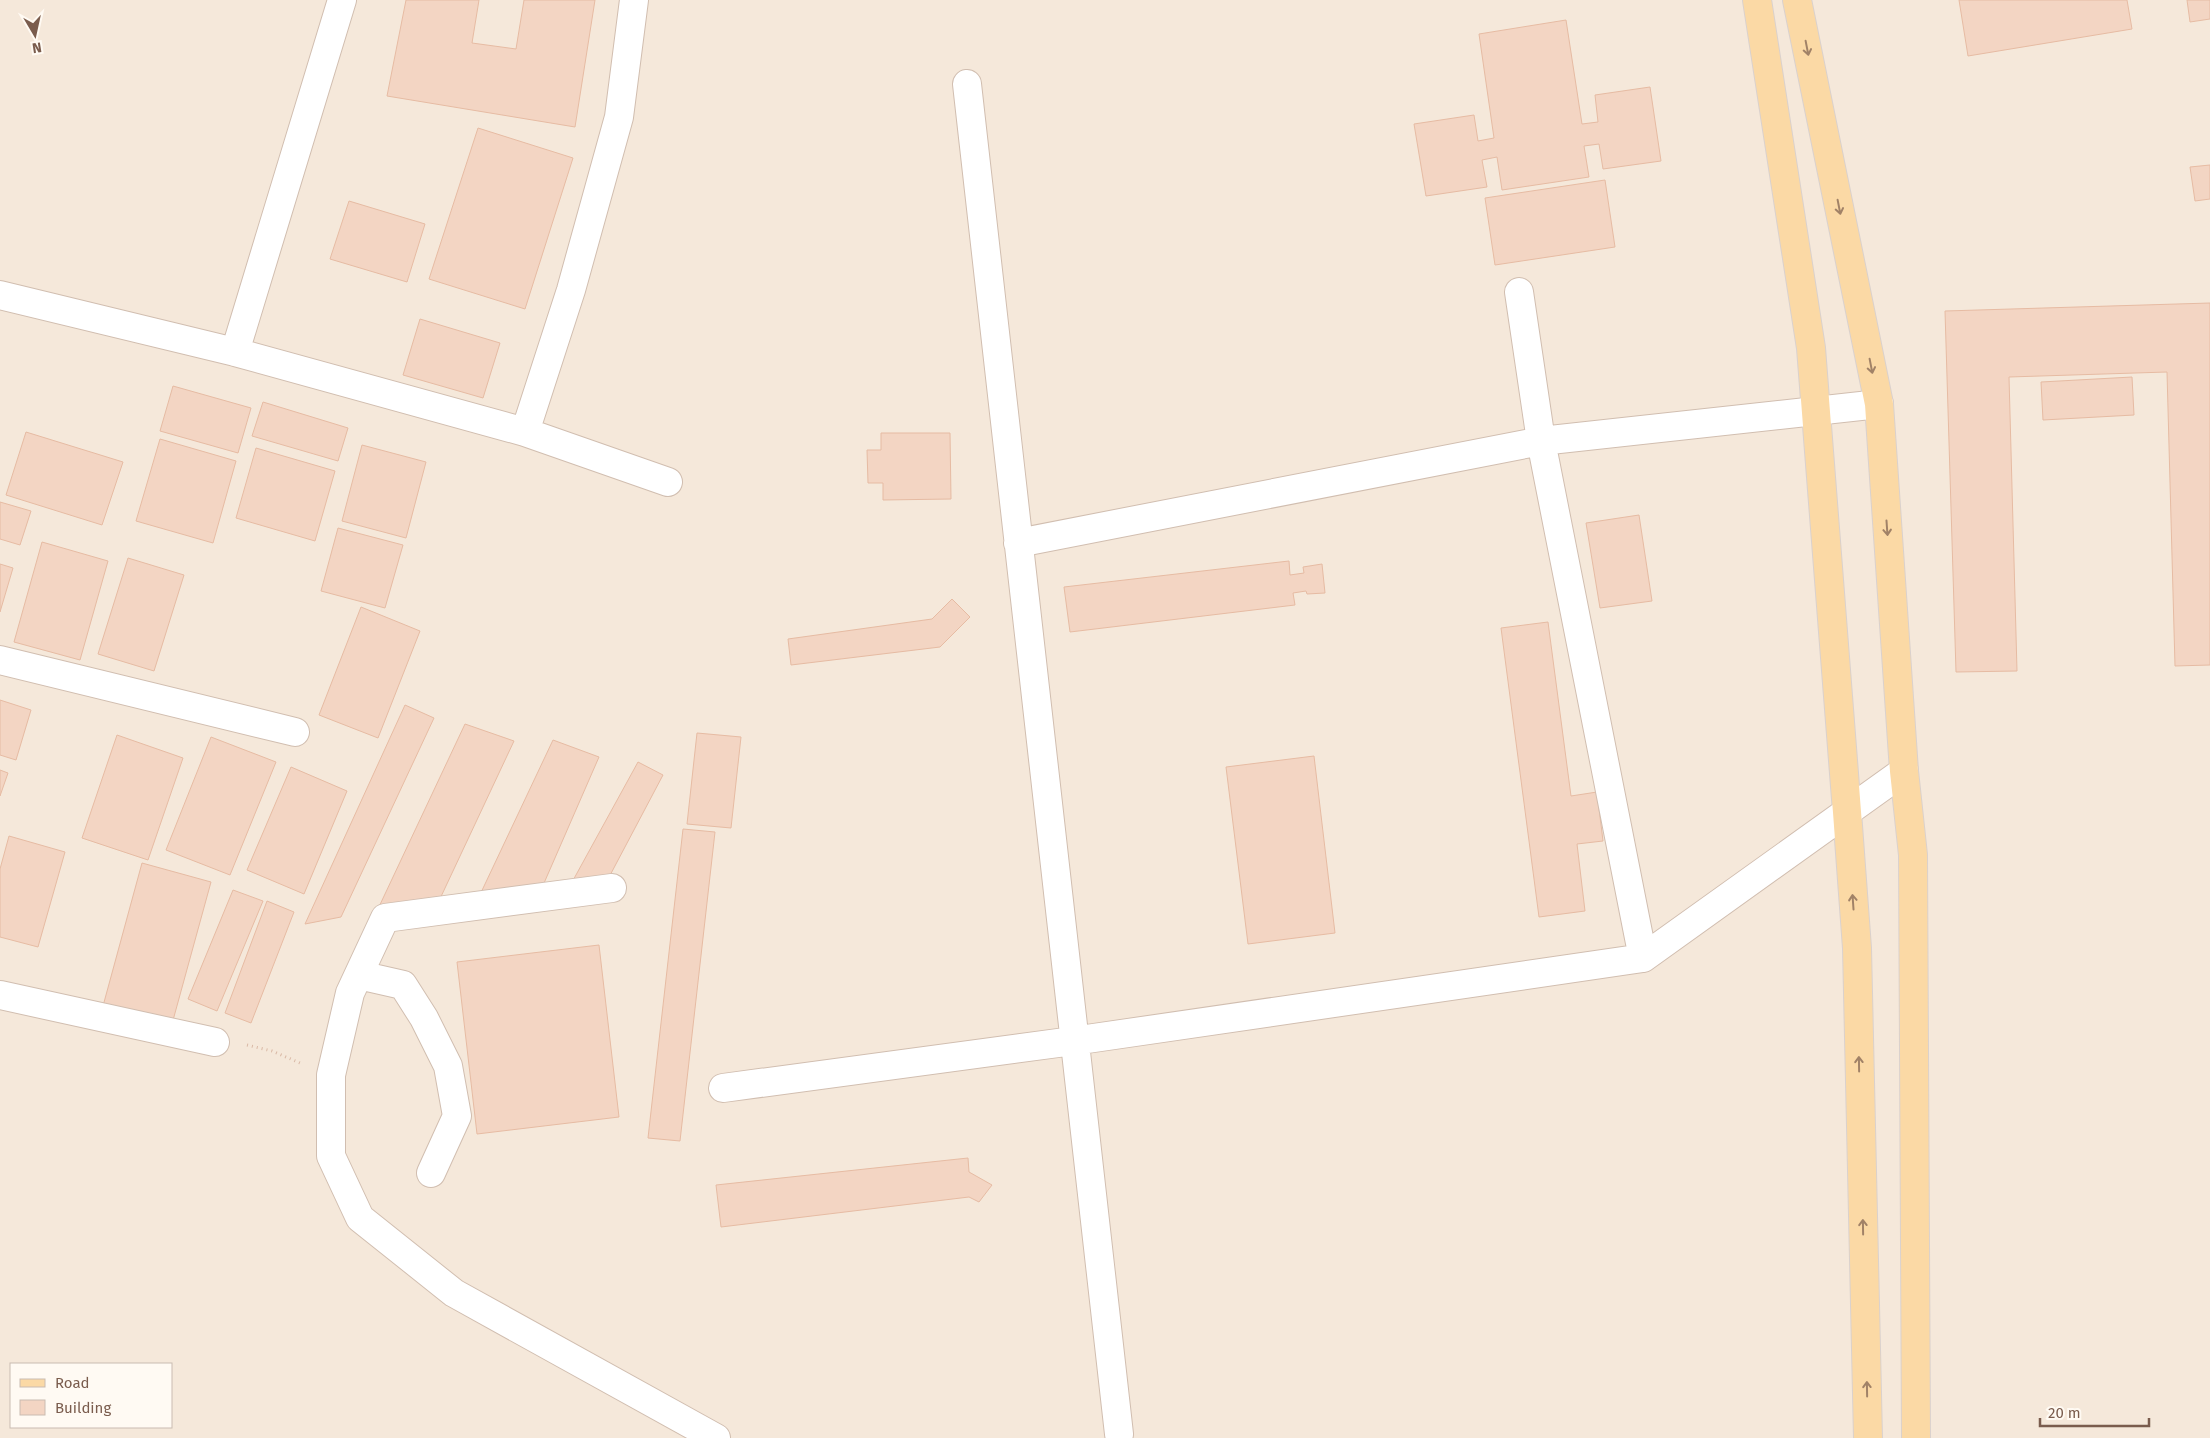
<svg xmlns="http://www.w3.org/2000/svg" width="2210" height="1438" font-family="'Fira Sans',sans-serif">
<rect width="100%" height="100%" fill="#fdf6ec"/>
<path fill="#f5e8da" fill-rule="evenodd" d="M0,0H2210V1438H0ZM11,1364H171V1427H11Z"/>
<path fill="#f3d5c3" stroke="#e6bba3" d="M406,0H479L472,43L516,49L524,0H595L575,127L387,96Z
M1959,0H2127L2132,29L1968,56Z
M2187,0H2210V19L2190,22Z
M1566,20L1582,124L1598,122L1595,95L1650,87L1661,161L1603,169L1599,144L1584,146L1589,177L1502,190L1497,157L1482,160L1487,187L1426,196L1414,124L1474,115L1478,141L1494,138L1479,34Z
M478,128L573,158L525,309L429,279Z
M2210,165V199L2195,201L2190,167Z
M1605,180L1615,247L1495,265L1485,198Z
M349,201L425,224L407,282L330,259Z
M2210,303V665L2175,666L2167,372L2009,377L2017,671L1956,672L1945,311Z
M420,319L500,343L483,398L403,375Z
M2132,377L2134,415L2043,420L2041,382Z
M173,386L251,408L238,453L160,431Z
M263,402L348,428L338,461L252,436Z
M26,432L123,462L102,525L6,495Z
M881,433H950L951,499L883,500V483H868L867,450H881Z
M160,439L236,461L213,543L136,521Z
M362,445L426,462L406,538L342,521Z
M256,448L335,471L315,541L236,518Z
M0,502L31,511L20,545L0,539Z
M1639,515L1652,601L1600,608L1586,523Z
M338,528L403,545L385,608L321,591Z
M42,542L108,561L80,660L14,642Z
M128,558L184,575L154,671L98,654Z
M1289,561L1290,575L1304,573L1303,567L1322,564L1325,593L1307,594L1306,591L1293,593L1295,605L1070,632L1064,587Z
M0,564L13,568L0,612Z
M952,599L970,617L940,647L791,665L788,639L932,619Z
M361,607L420,631L378,738L319,715Z
M1548,622L1571,796L1597,792L1603,841L1577,844L1585,911L1539,917L1501,628Z
M0,700L31,710L16,760L0,755Z
M405,705L434,718L341,917L305,924Z
M465,724L514,741L438,903L377,911Z
M697,733L741,737L731,828L687,824Z
M117,735L183,758L148,860L82,838Z
M211,737L276,762L230,875L166,850Z
M553,740L599,757L541,890L477,901Z
M1314,756L1335,933L1248,944L1226,767Z
M638,762L663,775L607,881L571,884Z
M291,767L347,791L304,894L247,870Z
M0,770L8,773L0,796Z
M683,829L715,832L680,1141L648,1138Z
M9,836L65,852L38,947L0,937V869Z
M142,863L211,882L172,1024L103,1006Z
M233,890L263,901L217,1011L188,999Z
M267,901L294,912L251,1023L225,1013Z
M599,945L619,1117L477,1134L457,962Z
M968,1158L969,1172L992,1185L979,1202L969,1197L721,1227L716,1185Z"/>
<g fill="none" stroke-linecap="round" stroke-linejoin="round">
<defs>
<path id="minor" d="M967,84L1119,1434
M1519,292L1541,441L1643,958
M0,295L235,352L525,432L668,482
M235,352L342,0
M525,432L571,290L619,117L634,0
M1018,543L1541,441L1879,404
M0,660L295,732
M612,888L385,918L350,993L331,1075V1156L360,1218L454,1293L716,1438
M359,975L403,985L424,1018L448,1066L457,1116L431,1173
M0,995L215,1042
M723,1088L1073,1041L1643,958L1904,771"/>
<path id="primary" d="M1757,0L1811,348L1847,812L1857,948L1868,1438
M1797,0L1879,404L1904,771L1913,855L1916,1438"/>
</defs>
<use href="#minor" stroke="#d1beb0" stroke-width="30"/>
<use href="#primary" stroke="#dad1cd" stroke-width="30"/>
<path stroke="#d9b8a5" stroke-width="3" stroke-dasharray="1 4" stroke-linecap="butt" d="M247,1045L272,1051L300,1063"/>
<use href="#minor" stroke="#fff" stroke-width="28"/>
<use href="#primary" stroke="#fbd9a5" stroke-width="28"/>
</g>
<defs><path id="oneway-shaft" d="M-6 0H5M1.5-3L5.5 0L1.5 3" fill="none" stroke-width="1.6" stroke-linecap="round" stroke-linejoin="round" transform="scale(1.25)"/></defs>
<g stroke="#a18267">
<use href="#oneway-shaft" transform="translate(1807 48) rotate(79)"/>
<use href="#oneway-shaft" transform="translate(1839 207) rotate(79)"/>
<use href="#oneway-shaft" transform="translate(1871 366) rotate(79)"/>
<use href="#oneway-shaft" transform="translate(1887 528) rotate(86)"/>
<use href="#oneway-shaft" transform="translate(1853 902) rotate(-94)"/>
<use href="#oneway-shaft" transform="translate(1859 1064) rotate(-91)"/>
<use href="#oneway-shaft" transform="translate(1863 1227) rotate(-91)"/>
<use href="#oneway-shaft" transform="translate(1867 1389) rotate(-91)"/>
</g>
<rect x="10" y="1363" width="162" height="65" fill="#fffaf3" stroke="#cabbb1"/>
<rect x="20" y="1379" width="25" height="8" fill="#fbd9a5" stroke="#cabbb1"/>
<text x="55" y="1388" font-size="15" fill="#7a5c4d">Road</text>
<rect x="20" y="1400" width="25" height="15" fill="#f3d5c3" stroke="#cabbb1"/>
<text x="55" y="1413" font-size="15" fill="#7a5c4d">Building</text>
<g transform="translate(35 35) rotate(171)" stroke="#fffaf3" stroke-width="4" paint-order="stroke">
<path d="M0-4L9 19L0 12L-9 19Z" fill="#7a5c4d"/>
<text y="-8" font-size="14" font-weight="bold" text-anchor="middle" fill="#7a5c4d">N</text>
</g>
<path d="M2040 1418v8h109v-8" fill="none" stroke="#7a5c4d" stroke-width="2.5"/>
<text x="2048" y="1418" font-size="15" fill="#7a5c4d" stroke="#fffaf3" stroke-width="4" paint-order="stroke">20 m</text>
</svg>
